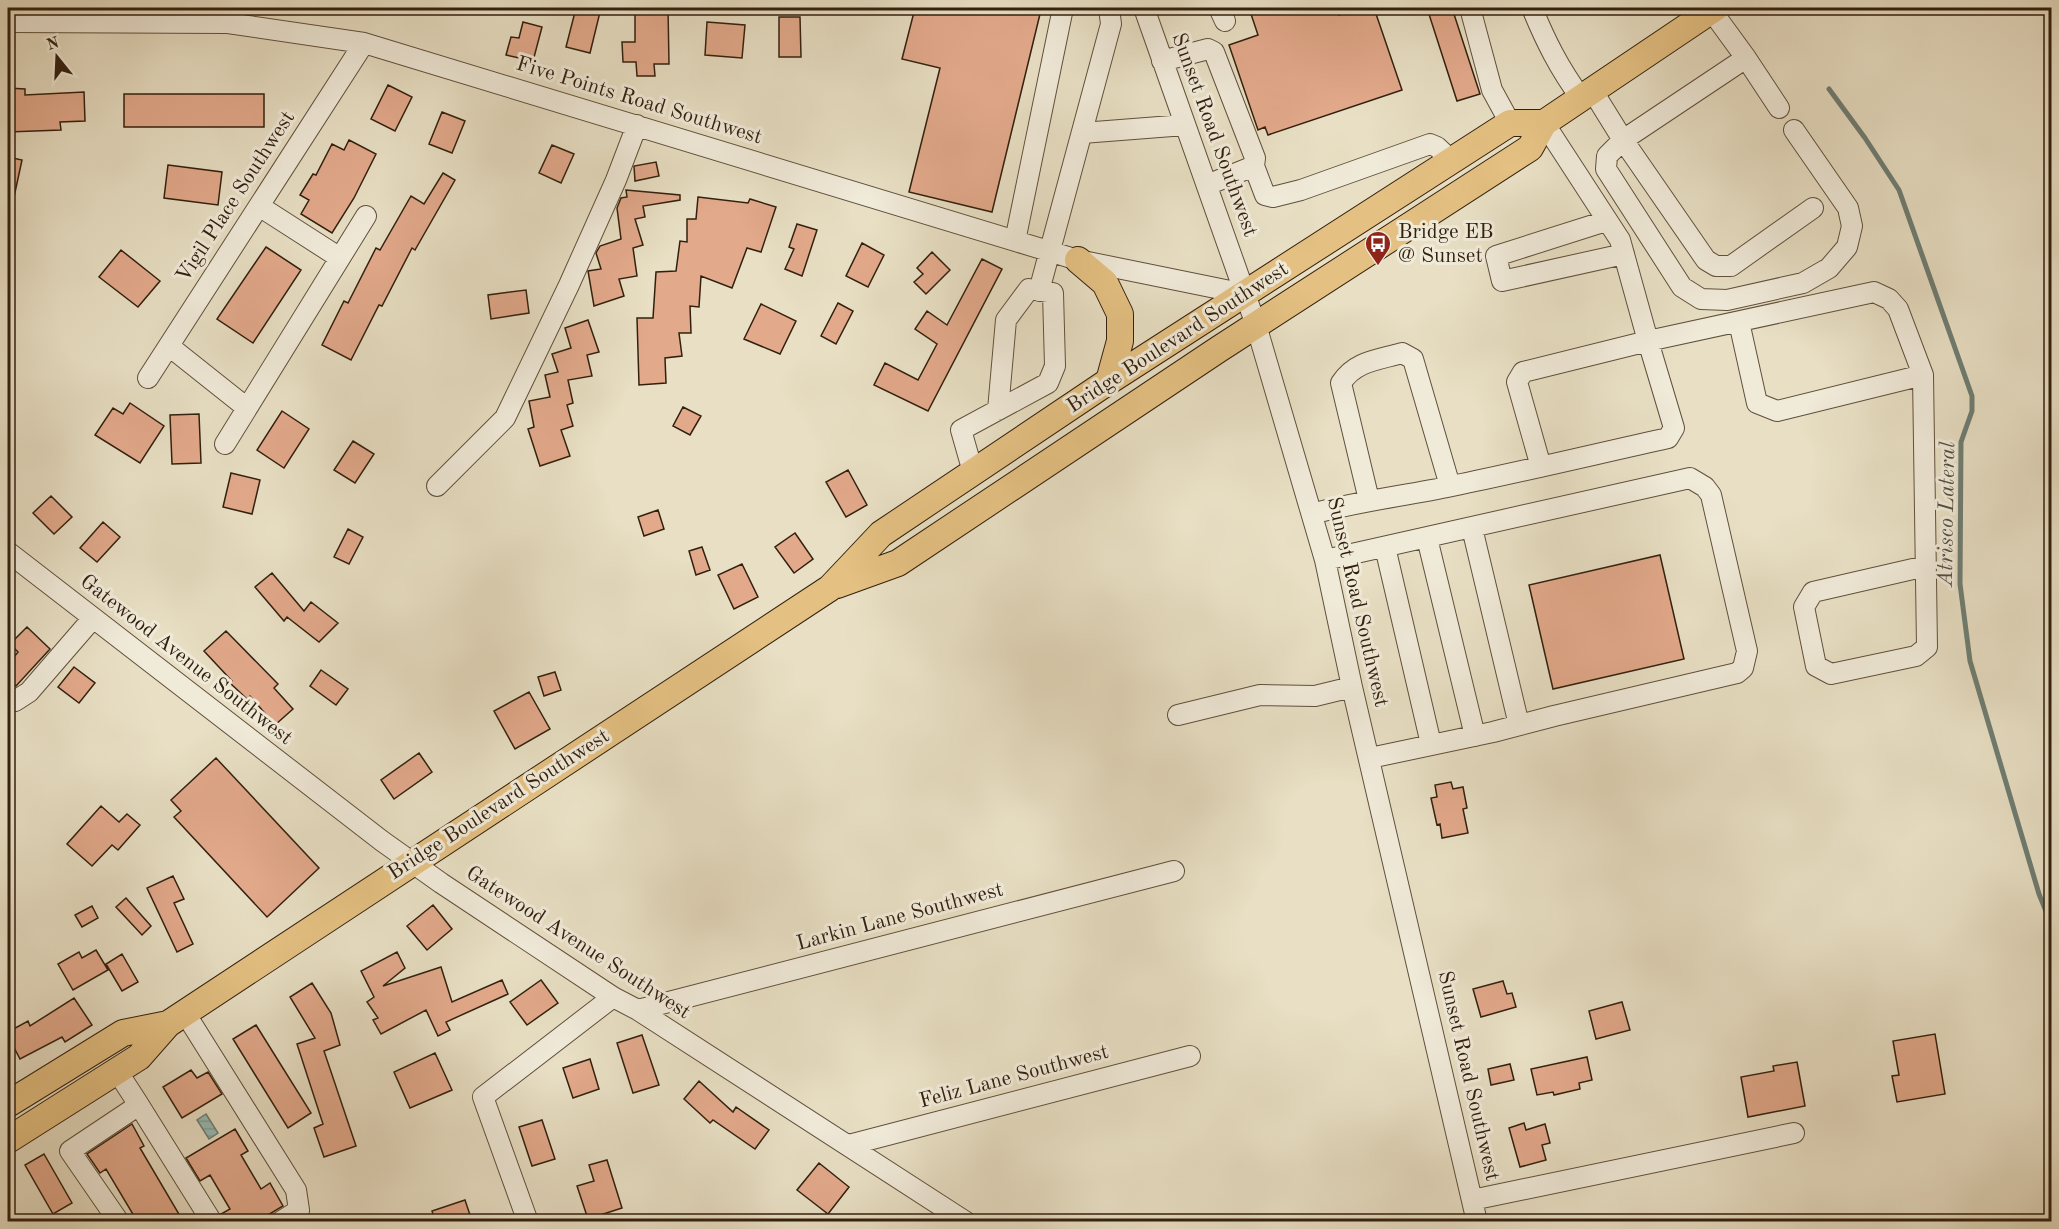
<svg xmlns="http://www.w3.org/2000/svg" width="2059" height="1229" font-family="'Old Standard TT',serif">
<defs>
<pattern id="water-rules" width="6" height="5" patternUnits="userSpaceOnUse" patternTransform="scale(1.5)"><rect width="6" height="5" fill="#97bcb7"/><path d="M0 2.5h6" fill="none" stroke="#83a19c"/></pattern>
</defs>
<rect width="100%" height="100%" fill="#e8dfc4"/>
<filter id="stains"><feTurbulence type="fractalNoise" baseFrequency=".00333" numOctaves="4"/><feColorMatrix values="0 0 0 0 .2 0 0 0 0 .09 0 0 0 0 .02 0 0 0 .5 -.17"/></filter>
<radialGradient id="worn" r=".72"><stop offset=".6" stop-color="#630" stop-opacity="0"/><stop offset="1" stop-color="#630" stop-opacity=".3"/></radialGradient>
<path fill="url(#water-rules)" stroke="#6f7e73" stroke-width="1.5" d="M206,1114L218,1133L209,1139L197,1120Z"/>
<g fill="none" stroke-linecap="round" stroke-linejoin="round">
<path stroke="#6f7e73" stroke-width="5" d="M1829,89L1865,138L1899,190L1972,396V411L1961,442L1960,584L1970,661L2039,894L2052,926"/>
</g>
<path fill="#e2a98b" stroke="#32200e" stroke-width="1.5" d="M576,8H601L590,53L566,47Z
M647,8H668L669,64H654L655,76H637L636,62H623L622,42H635V12H647Z
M915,8H1014L1040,14L992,212L909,192L940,68L902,59Z
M1249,8H1338L1339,15L1362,8H1374L1402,90L1268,135L1265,127L1258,130L1229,45L1258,35Z
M1427,8H1452L1480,94L1457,101Z
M779,17H800L801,57H779Z
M523,22L542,27L533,61L506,55L511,37L519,38Z
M707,22L745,25L742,58L705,55Z
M388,85L412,97L395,131L371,119Z
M8,88L25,89V95L84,92L85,121L60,122L61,130L8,132Z
M124,94H264V127H124Z
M442,112L465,121L452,153L429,144Z
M349,140L376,154L354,198L332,233L301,214L309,200L300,195L313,174L316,175L332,144L344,150Z
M552,145L574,154L561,183L539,173Z
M8,157L22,160L14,197H8Z
M656,162L659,176L635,181L634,166Z
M168,165L222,172L218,205L164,198Z
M443,173L455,180L415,250L412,248L382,306L379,305L351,360L322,345L344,301L348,303L376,248L380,250L411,196L424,204Z
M626,190L680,195V200L643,206L645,217L635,219L643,245L633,248L637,276L619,279L624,296L594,306L588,271L601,269L596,253L600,246L621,239L617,208L621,198L627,197Z
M698,197L748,203L750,199L776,207L761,252L747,248L732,288L701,276L699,307L690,306L691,333H679L682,356L665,358L666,383L639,385L637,318H653L656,272L676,271L680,241L687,242V219H696Z
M797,224L817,230L802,276L785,269L794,249L789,247Z
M862,243L884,255L868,287L846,276Z
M266,247L301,270L253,343L217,319Z
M121,250L160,281L138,307L99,277Z
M932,252L950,270L926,294L914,282L923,274L917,268Z
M982,259L1002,269L928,411L874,385L885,363L918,380L937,344L915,329L927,311L947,325Z
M526,290L529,313L491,319L488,295Z
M838,303L853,311L836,344L821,336Z
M761,304L796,321L780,354L744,339Z
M588,320L599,352L587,355L592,376L568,380L573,403L567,405L573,426L561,430L570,456L540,466L528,429L534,427L529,401L550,397L545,375L558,372L552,354L571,348L565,328Z
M130,403L164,426L140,463L95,435L113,408L123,414Z
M683,407L701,416L690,435L673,426Z
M282,411L309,429L284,468L257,450Z
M199,414L201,463L172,464L170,415Z
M353,441L374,454L355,483L334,470Z
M848,470L867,505L846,517L826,482Z
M231,473L260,480L252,514L223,507Z
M51,496L72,517L54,534L33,513Z
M658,510L664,529L644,536L638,517Z
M103,522L120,537L97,562L80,548Z
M348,529L363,537L349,564L334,557Z
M795,533L813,559L794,573L775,547Z
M702,547L710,570L696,575L689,551Z
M1660,555L1684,659L1553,689L1529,585Z
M742,564L758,597L734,609L718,575Z
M272,573L304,611L311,602L338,623L319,642L287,617L284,621L255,587Z
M27,627L50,649L16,686L8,679V664L18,652L10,644Z
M226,631L278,684L274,688L293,709L275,725L250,696L247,699L230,683L232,681L204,651Z
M74,667L95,683L79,703L58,687Z
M321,670L348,689L336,705L310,686Z
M555,672L561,690L544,696L538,677Z
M529,692L550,729L515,749L494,711Z
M419,753L432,772L394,799L381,780Z
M216,758L319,868L267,917L174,817L181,811L171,800Z
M1451,782L1453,789L1463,787L1467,808L1463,809L1468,833L1442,838L1440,824L1437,825L1431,798L1437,797L1435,785Z
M101,806L119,822L127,814L140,825L118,850L112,845L92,866L67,844Z
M173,876L184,899L174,903L193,944L177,952L147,888Z
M126,898L151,926L142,935L116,907Z
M433,905L452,929L427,950L407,926Z
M92,906L98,918L82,927L75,915Z
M96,950L108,970L73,990L58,964L79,952L82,958Z
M397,952L405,968L383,986L441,967L452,1002L502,980L508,994L446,1022L450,1030L438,1036L426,1010L381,1034L373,1020L378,1018L367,1002L374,997L361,971Z
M122,954L138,982L122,991L106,964Z
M541,980L558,1003L527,1025L510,1002Z
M1503,981L1507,994L1512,993L1516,1007L1481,1017L1473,989Z
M312,983L331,1013L340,1045L324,1051L356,1146L324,1157L314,1128L323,1124L297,1044L315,1038L290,997Z
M74,998L92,1025L65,1042L62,1037L20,1059L8,1036V1032L28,1021L30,1026Z
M1622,1002L1630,1030L1596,1039L1589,1011Z
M256,1025L311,1113L288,1128L233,1039Z
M1935,1034L1945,1094L1897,1102L1892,1076L1899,1075L1893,1041Z
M642,1035L659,1085L633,1093L617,1043Z
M435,1053L452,1090L410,1108L394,1072Z
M1587,1057L1592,1080L1579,1083L1580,1089L1554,1095L1553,1092L1537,1095L1531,1069Z
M590,1059L599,1089L573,1098L563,1068Z
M1797,1062L1805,1106L1748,1117L1741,1077L1774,1071L1773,1066Z
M1510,1064L1514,1080L1491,1085L1488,1069Z
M191,1070L197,1078L208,1072L222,1094L182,1118L163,1087Z
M699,1081L733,1112L736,1107L769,1130L755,1149L713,1120L710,1123L684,1099Z
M542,1120L555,1159L532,1166L519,1127Z
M1524,1123L1526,1130L1545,1124L1550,1143L1542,1145L1546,1160L1520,1167L1509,1128Z
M132,1124L144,1146L140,1148L183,1221H137L106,1169L100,1173L87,1154Z
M235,1129L248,1151L241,1155L261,1189L270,1183L283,1206L258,1221H224L221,1214L230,1209L210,1175L200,1181L186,1158Z
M44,1154L72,1203L53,1214L25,1165Z
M607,1160L622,1208L588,1219L577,1186L594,1181L589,1165Z
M819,1163L849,1187L828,1214L797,1190Z
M465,1200L472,1221H435L432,1211Z"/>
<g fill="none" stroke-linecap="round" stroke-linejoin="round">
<defs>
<path id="minor" d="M1144,8L1256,325L1325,560L1352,687L1477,1222
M1219,8L1225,21
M1470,8L1492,90L1510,123
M1532,8C1546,42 1559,68 1581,98
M8,22L228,23L364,43L1078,260L1245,294
M1746,58L1779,108
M1162,61L1208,49L1214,52L1255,158L1254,166L1207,185
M1592,90L1623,140L1746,58L1711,10
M1544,123L1620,240L1648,341L1874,292L1889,299L1898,309L1923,375L1927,647L1916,656L1831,674L1816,666L1804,607L1813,592L1926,566
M1794,130L1848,208L1852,226L1847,247L1829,268L1803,283L1727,300L1701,299L1682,287L1606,169L1607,156L1623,140L1706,260L1716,266H1731L1813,208
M1082,133L1185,125
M1254,166L1265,195L1273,197L1301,190L1430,144L1437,147L1452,161
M259,206L340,258
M1606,221L1496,256L1502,281L1624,254
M1015,241L1063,8
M1039,291L1111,24L1109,8
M1739,322L1757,403L1777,411L1923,375
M169,346L247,408
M148,378L364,43
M225,444L366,216
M973,472L961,430L1048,383L1055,366L1053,293L1029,289L1006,320L998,410
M437,486L505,418L569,285L616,180L637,125
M1369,500L1341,383C1355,361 1378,360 1402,353L1413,359L1450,486
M1312,514C1358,501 1405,496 1452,486C1525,471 1596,454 1668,438L1674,428L1648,341L1523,372L1517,382L1541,467
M1472,528L1519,725
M1427,538L1475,736
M1385,547L1431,744
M8,552L382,841L441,883L613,997L638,1010L966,1222
M1325,560L1690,478L1705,487L1711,495L1747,651L1743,668L1737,673L1554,716L1493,732L1370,758
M8,702L15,701L29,692L93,618
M1178,715L1260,695L1315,696L1352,687
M638,1010L1174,871
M185,1013L296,1190L299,1210L280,1222
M117,1071L139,1105L70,1151L119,1222
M139,1105L212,1222
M849,1145L1190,1056
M1472,1200L1794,1133
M528,1222L483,1097L613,997"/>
<path id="major" d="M1078,260L1105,283L1120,314V341L1109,381
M837,585L898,563L1219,349L1530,148L1544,123L1715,8
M8,1104L123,1033L168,1024
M8,1140L139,1057L168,1024L830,588L881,534L1109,381L1510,123H1544"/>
</defs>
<use href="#minor" stroke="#60503c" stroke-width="22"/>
<use href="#major" stroke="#32200e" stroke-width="28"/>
<use href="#minor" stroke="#f0ead9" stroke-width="20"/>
<use href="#major" stroke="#e4c082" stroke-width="26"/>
</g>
<defs>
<symbol id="bus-pin" viewBox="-11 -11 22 30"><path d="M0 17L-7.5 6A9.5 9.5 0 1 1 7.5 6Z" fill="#8f2418" stroke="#f0ead9"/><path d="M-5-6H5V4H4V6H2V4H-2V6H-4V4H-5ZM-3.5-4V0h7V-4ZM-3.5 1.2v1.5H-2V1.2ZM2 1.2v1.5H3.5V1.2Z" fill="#fff"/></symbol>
</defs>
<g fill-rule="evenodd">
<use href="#bus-pin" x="1363" y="229" width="30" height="40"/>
</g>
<g text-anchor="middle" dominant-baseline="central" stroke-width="6" stroke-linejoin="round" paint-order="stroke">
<g font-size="21" fill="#32200e" stroke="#f0ead9">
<text transform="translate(639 101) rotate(17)">Five Points Road Southwest</text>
<text transform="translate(1214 135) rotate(70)">Sunset Road Southwest</text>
<text transform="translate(236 197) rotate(-57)">Vigil Place Southwest</text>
<text transform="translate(1178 338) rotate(-33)">Bridge Boulevard Southwest</text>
<text transform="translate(1357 602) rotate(77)">Sunset Road Southwest</text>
<text transform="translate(186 660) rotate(38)">Gatewood Avenue Southwest</text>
<text transform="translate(499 805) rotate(-33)">Bridge Boulevard Southwest</text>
<text transform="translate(900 917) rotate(-15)">Larkin Lane Southwest</text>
<text transform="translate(578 943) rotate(33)">Gatewood Avenue Southwest</text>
<text transform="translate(1468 1076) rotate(77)">Sunset Road Southwest</text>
<text transform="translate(1014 1077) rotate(-15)">Feliz Lane Southwest</text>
</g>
<g font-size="21" fill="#32200e" stroke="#f0ead9" text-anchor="start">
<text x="1398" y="232">Bridge EB<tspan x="1398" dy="24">@ Sunset</tspan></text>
</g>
<g font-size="22" font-style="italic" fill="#504f41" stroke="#f0ead9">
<text transform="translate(1947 514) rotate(-89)">Atrisco Lateral</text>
</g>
</g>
<rect width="2059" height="1229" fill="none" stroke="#e8dfc4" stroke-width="30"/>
<rect x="9" y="9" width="2041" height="1211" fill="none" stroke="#32200e" stroke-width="3"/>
<rect x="15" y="15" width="2029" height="1199" fill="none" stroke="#32200e" stroke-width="1.5"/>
<g transform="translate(57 57) rotate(342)" stroke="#f0ead9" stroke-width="4.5" paint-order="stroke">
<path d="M0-4.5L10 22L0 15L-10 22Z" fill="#32200e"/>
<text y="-9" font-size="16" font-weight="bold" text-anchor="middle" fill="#32200e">N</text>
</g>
<rect width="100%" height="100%" filter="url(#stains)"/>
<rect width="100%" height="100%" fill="url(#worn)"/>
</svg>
